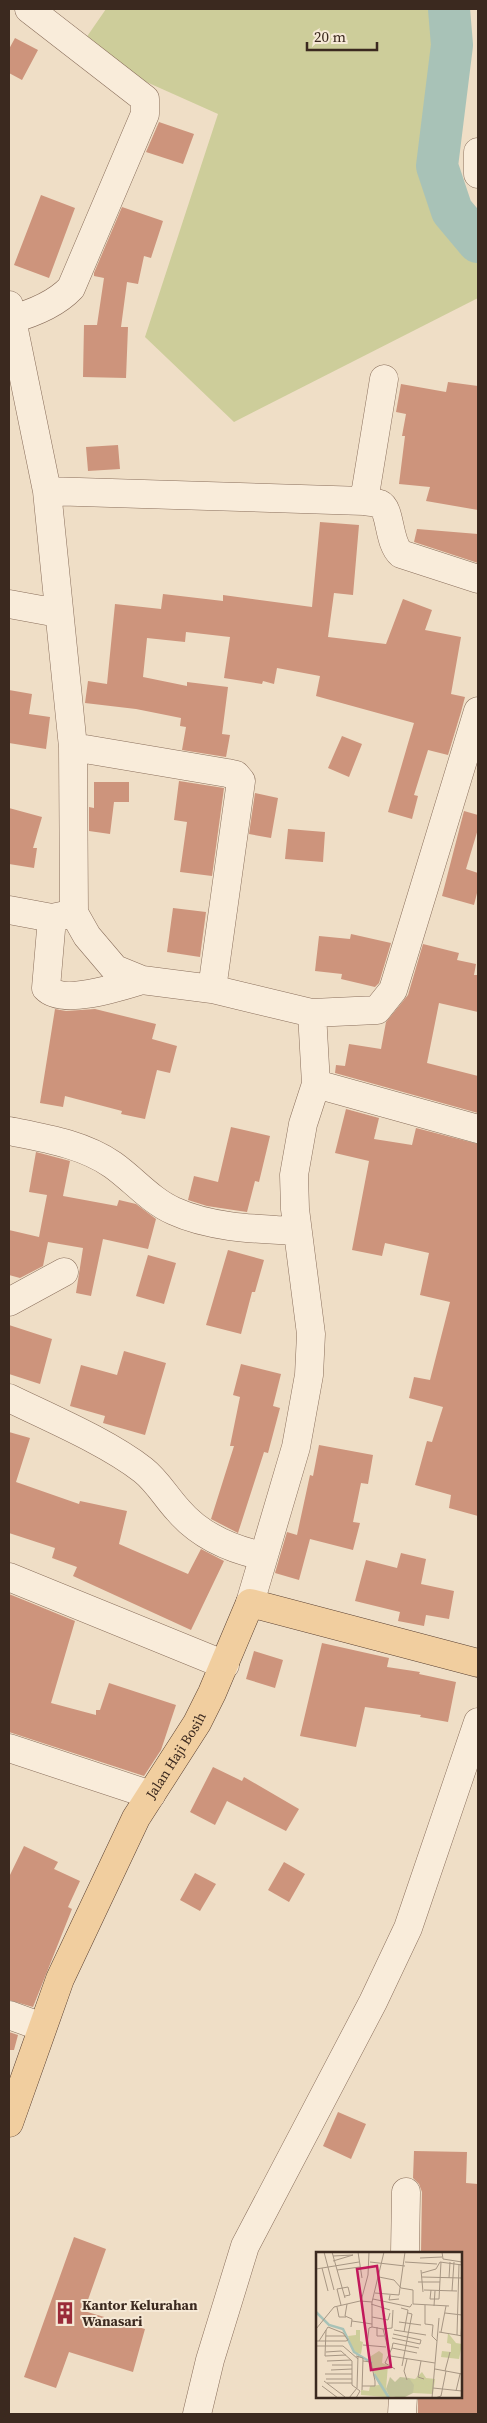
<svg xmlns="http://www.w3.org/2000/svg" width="487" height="2423" font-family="'Source Serif 4',serif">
<rect width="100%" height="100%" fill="#efdec6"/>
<path fill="#cdcd9a" d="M106,9H449L452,45L437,166L452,211L478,241V298L234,422L145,337L218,114L77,51Z"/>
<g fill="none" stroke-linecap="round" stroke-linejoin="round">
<path stroke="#a8c2b7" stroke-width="42" d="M449,9L452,45L437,166L452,211L478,242"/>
</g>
<path fill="#cd947c" d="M15,38L38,50L22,80L9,73V49Z
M159,122L194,134L183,164L146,152Z
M41,195L75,208L49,278L14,265Z
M122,207L163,221L151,258L144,256L138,284L127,282L121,327H128L126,378L83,377L84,325H97L104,278L94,276V273Z
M448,382L478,386V510L426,501L430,487L399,484L405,436H402L406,414L396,412L401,384L446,392Z
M118,445L120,469L88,471L86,447Z
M320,522L359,525L353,595L334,593L328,637L386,644L403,599L432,610L425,630L461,637L451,694L465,697L461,712L448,755L428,750L414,795L418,796L412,819L388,812L414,723L316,696L320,676L277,668L274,684L263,681L262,684L224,678L230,637L186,632L185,642L147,638L143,677L187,686V682L228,687L222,734L230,735L226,757L182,750L186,727L180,726L181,718L136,709L85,703L88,681L107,684L115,604L161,609L163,594L223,601V595L312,607Z
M417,529L478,534V563L414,542Z
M9,690L32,694L29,714L50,717L46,749L9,743Z
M342,736L362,744L349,777L328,768Z
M179,781L224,788L212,876L180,872L187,822L174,820Z
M94,782H129V802H114L110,834L89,831V807L94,808Z
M255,793L278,798L271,838L249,834Z
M9,808L42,817L33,848H37L34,868L9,864Z
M464,811L478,815V829L466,869L478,873V889L474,905L442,896Z
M288,829L325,832L323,862L285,859Z
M173,908L206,912L200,957L167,952Z
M351,934L391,943L379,983L375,987L341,979L342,974L315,971L319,936L350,939Z
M423,944L459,953L457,960L476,964L474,975H478V1012L439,1003L427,1063L478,1076V1113L335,1073L336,1065L345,1066L349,1044L381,1049L386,1022L408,995Z
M55,1009L66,1011L95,1009L156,1024L152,1039L177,1046L170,1073L157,1070L145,1119L121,1114L122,1111L65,1096L63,1107L40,1103Z
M346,1109L379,1118L374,1139L412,1145L416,1128L478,1144V1516L449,1508L451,1495L415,1485L427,1441L432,1442L443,1407L409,1398L414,1377L430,1380L450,1302L420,1295L429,1253L385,1243L382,1256L352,1250L369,1161L335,1153Z
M231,1127L270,1136L259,1182L255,1181L247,1212L207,1206L188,1200L194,1176L218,1182Z
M36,1152L70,1161L63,1196L117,1206L119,1200L136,1204L156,1219L148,1249L103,1239L91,1296L76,1293L83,1248L48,1242L43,1266L20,1278L9,1275V1230L39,1237L47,1195L29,1192Z
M228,1250L264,1260L255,1292H252L241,1334L206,1325Z
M148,1255L176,1263L164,1304L136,1296Z
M9,1325L52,1339L40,1384L9,1374Z
M124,1351L166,1363L145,1435L103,1423L105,1416L70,1406L81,1365L117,1375Z
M241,1364L281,1374L273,1406L280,1408L268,1453L264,1452L238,1533L211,1519L234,1446H230L240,1397L233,1395Z
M9,1432L30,1438L16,1482L79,1504L80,1501L127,1511L119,1544L188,1574L201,1549L224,1561L191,1630L73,1576L77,1567L52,1558L55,1548L9,1533Z
M319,1445L373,1455L368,1484L361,1483L353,1522L360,1523L353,1550L310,1539L299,1580L275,1573L287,1532L297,1535L310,1475L313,1476Z
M401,1553L426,1559L421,1584L454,1591L449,1619L426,1615L424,1626L398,1621L400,1612L355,1601L366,1560L397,1568Z
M9,1594L75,1621L51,1703L96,1715V1710H100L109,1683L176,1705L161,1750L144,1776L9,1732Z
M322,1643L389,1658L387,1667L420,1672L419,1674L456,1682L448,1722L420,1717L421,1715L365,1707L356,1747L300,1736Z
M254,1651L283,1660L275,1688L246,1679Z
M213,1767L242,1781L244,1777L299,1809L286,1831L227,1801L215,1825L190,1812Z
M24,1846L58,1862L54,1869L80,1881L68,1907L72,1909L33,2007L9,2000V1877Z
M284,1862L305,1874L289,1902L268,1890Z
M195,1873L216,1884L200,1911L180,1900Z
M9,2032L18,2035L14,2050H9Z
M338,2112L366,2124L351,2159L323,2146Z
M414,2151L467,2152L466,2183L478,2184V2414H418V2397H461V2253H421L422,2192L419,2184L413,2178Z
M74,2237L106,2249L84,2311L145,2329L133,2372L69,2352L56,2388L24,2377Z"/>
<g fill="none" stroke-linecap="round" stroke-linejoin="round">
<defs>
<path id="minor" d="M478,152V174
M9,305L47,491L73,747L74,913L87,936L115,969L142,980L212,989L312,1013L377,1010L393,990L478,711
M9,320C31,314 55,305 71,288L145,114V99L29,9
M47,491L364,501C369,502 375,502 380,504C391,509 388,543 401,554L478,579
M364,501L384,379
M9,604L58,613
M73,747L227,773L236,775L241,781L212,989
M9,910L52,918L71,914
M52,918L46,988C63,1006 122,986 142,980
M316,1084L478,1129
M9,1131C44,1138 83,1144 113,1165C134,1180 151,1201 174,1211C211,1228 257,1229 297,1231
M9,1302L64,1272
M9,1398C50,1418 107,1442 143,1470C157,1481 166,1497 178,1510C200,1536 230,1549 263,1556
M9,1577L225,1665
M250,1603L296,1447L309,1375L311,1334L295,1209L294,1175L303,1124L316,1084L312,1013
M9,1748L151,1795
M9,2015L42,2027
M405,2253L406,2192
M197,2414L210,2360L245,2246L373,2002L408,1928L478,1722
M402,2414L403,2397"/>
<g id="major">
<path id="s1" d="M9,2123L60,1979L136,1818L197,1723L212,1693L250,1603L478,1663"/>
</g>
</defs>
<use href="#minor" stroke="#8a6f5c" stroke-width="29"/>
<use href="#major" stroke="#583e30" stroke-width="29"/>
<use href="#minor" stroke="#f9ecda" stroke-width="28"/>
<use href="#major" stroke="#f1ce9f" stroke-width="28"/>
</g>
<defs>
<symbol id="building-bare" viewBox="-9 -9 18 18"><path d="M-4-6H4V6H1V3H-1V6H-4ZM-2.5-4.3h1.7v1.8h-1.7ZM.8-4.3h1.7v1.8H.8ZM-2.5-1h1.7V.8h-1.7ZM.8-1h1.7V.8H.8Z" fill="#9a2b39" stroke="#f6e9d6" stroke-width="2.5" paint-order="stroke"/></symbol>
</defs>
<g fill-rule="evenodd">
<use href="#building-bare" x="49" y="2297" width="32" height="32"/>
</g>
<g text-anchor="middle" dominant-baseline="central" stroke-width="4" stroke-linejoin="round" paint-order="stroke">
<g font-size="14" fill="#3b291f" stroke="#f6e9d6">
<text stroke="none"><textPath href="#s1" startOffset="405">Jalan Haji Bosih</textPath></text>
</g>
<g font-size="14" font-weight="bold" fill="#3b291f" stroke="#f6e9d6" text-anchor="start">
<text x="82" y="2305">Kantor Kelurahan<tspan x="82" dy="16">Wanasari</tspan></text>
</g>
</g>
<g transform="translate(316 2252)">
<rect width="146" height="146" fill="#efdec6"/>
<path d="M40,78H44V89L47,90L45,102L38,100L32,84L40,83ZM132,81L140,91L146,92L143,107L125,105L126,99L135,100V92L131,91ZM63,99L67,102L66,111L72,113L70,137L73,144L83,146L45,143V138L53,139L54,134L63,133L52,106ZM106,120L110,126L119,127L117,142L97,141L93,126L99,127Z" fill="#cdcd9a"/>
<path d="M74,125L79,130L84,125L93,126L98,133L97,141L87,146L73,144L70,137Z" fill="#c2c299"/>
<path fill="none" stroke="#a8c2b7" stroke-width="2.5" d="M0,60L13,73L27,77L38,100L56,111M58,122L73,146"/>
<path fill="none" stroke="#a79683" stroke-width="1" d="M8,0L18,38M16,0L29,46M42,0L46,26M126,0L127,7L146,10M17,4L37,3L17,9M104,6L126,5M54,10L89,14M89,10L121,12M143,12L141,83L146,84M6,16L12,39M0,17L43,10M21,18L44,15M105,18L107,40M106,21L120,17L124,10L146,13M63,25L78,28L85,36L97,38V52L133,54M106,25L146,26M133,26L134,10M102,30H124M21,37L32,35L34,43L29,44M21,37L25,53M108,38L141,39M115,38L114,47H123L125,10M136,39L138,10M59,41L83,43L89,0M74,43L73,48L83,47M57,47L94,55L96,52M45,49L52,23L53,0M31,52L29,64L36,67L35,75M55,52L74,58M109,53V72L117,73L116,84L121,89M118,54L119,39M21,55L23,65H30M85,56L92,58L88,80M129,61L146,63M56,65L72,68L74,61M36,69L56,72M83,70L105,73M56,75L67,77L74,104L119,111M61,75V84H68M0,77L18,55L44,49L56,50L68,0M67,77L76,76L77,58M10,78L9,104L30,103M78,78L110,83M123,80L141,83M125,80L130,54M10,84H29M145,84L146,68M76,86L104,92L105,88L77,82M1,89H30L32,88L27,81L12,75L3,89M47,93L70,95M51,93L53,76L56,75V50M0,94H27L42,107M76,96L69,111L79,117M10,100L25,99L36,109V133L44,139L40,146M101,101L76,96L77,91L103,96M40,104L47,106L46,138M91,107L88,119L91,128M11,109L35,108M47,109L55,110L59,129M105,109L102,125L108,127M16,113H36M86,114L96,62L92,61M119,117L146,122M15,118L36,117M129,119L134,100M9,122H36M10,127H36M8,129L29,145M11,131H36M6,134L22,146M46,134H59V129M117,136L146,139M140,139L144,122M33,146L41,136L42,104M116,146L123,66M119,146L125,144L130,119"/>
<path fill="#c2185b" fill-opacity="0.15" stroke="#c2185b" stroke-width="2.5" d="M61,14L75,115L55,118L41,17Z"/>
<rect width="146" height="146" fill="none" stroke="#3b291f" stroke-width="2.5"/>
</g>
<rect width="487" height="2423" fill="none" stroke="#3b291f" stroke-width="20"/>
<path d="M307 42v8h70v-8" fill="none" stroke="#3b291f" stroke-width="2.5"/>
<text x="314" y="42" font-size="15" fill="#3b291f" stroke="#f6e9d6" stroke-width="4" paint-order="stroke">20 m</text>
</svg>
